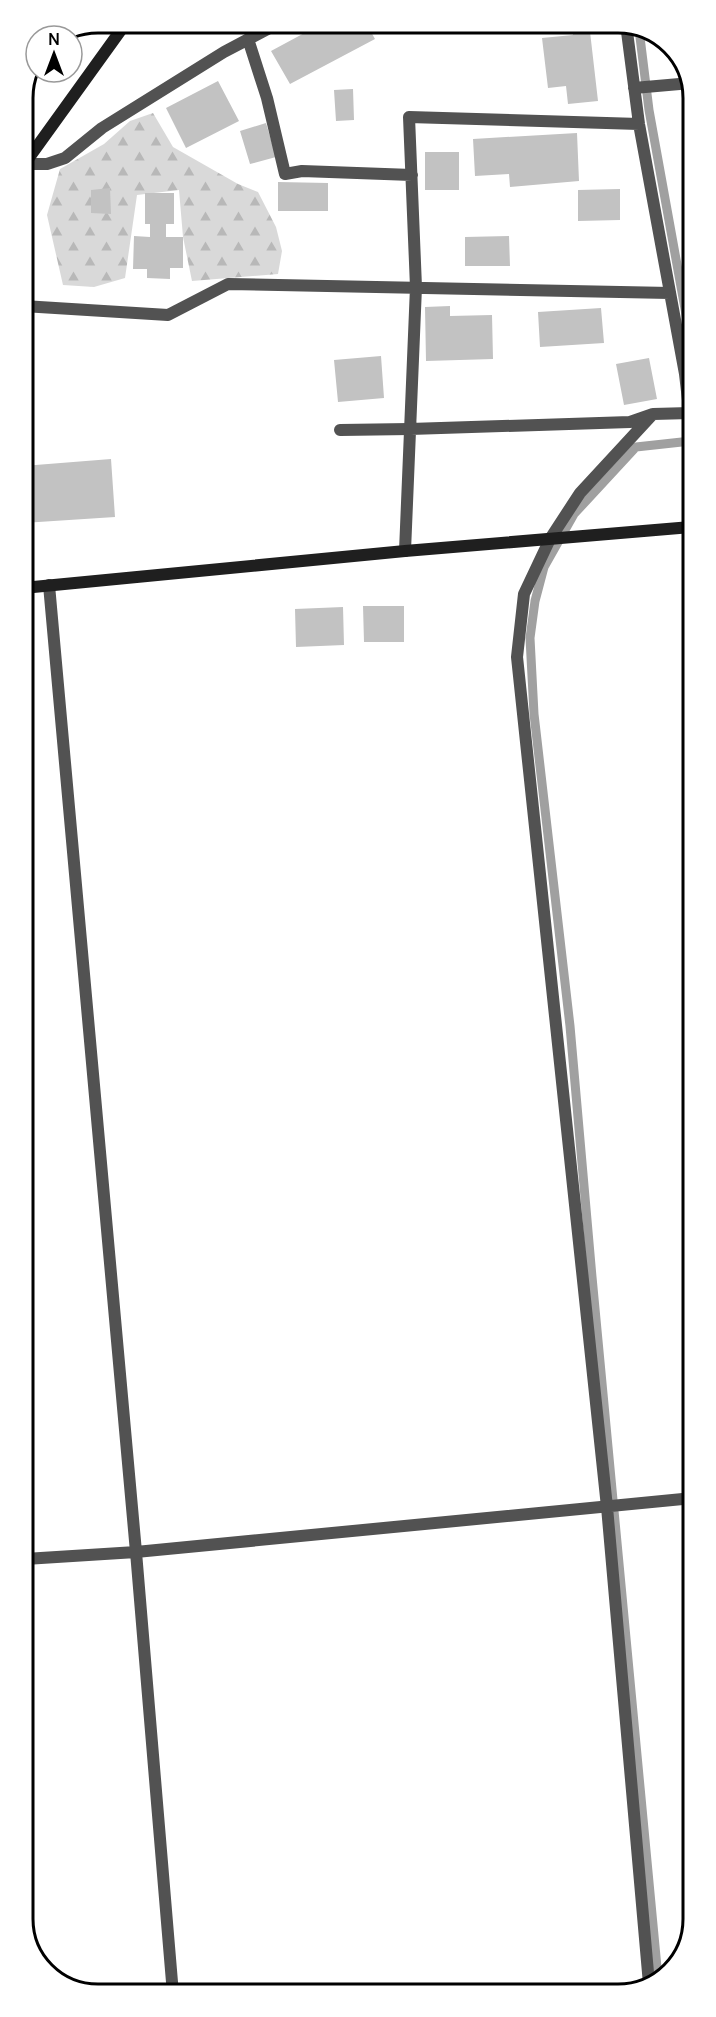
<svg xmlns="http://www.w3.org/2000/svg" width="716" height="2017" font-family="Manrope,sans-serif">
<defs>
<pattern id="forest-firs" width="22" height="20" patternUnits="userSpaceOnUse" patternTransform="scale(1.5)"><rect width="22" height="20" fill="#d9d9d9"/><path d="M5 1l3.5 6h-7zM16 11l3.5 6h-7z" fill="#b8b8b8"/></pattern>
</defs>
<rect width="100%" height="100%" fill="#fff"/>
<path fill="url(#forest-firs)" d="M153,113L173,147L238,184L258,192L276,227L282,251L278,274L192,281L183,237L179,190L137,195L125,278L94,287L63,285L47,215L60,169L104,144L130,121Z"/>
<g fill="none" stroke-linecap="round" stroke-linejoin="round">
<path stroke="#a0a0a0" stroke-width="9" d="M639,29L649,110L691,342
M658,1978L592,1277L570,1026L534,714L530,638L535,601L544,567L574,514L636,447L691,441"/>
</g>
<path fill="#c2c2c2" d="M323,23H366L375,39L290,84L271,51Z
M572,23H589L598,101L568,104L566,86L548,88L542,38L573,35Z
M218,81L239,121L186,148L166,108Z
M353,89L354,120L336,121L334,90Z
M266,123L276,157L250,164L240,131Z
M577,133L579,181L510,187L509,174L475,176L473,139Z
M425,152H459V190H425Z
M278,182L328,183V211H278Z
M110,188L111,214L91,213V190Z
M620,189V220L578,221V190Z
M145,193H174V224H166V237H183V268H170V279L147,278V269H133L134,236L150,237V224H145Z
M509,236L510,266H465V237Z
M450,306V316L492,315L493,359L426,361L425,307Z
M601,308L604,343L540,347L538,312Z
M381,356L384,398L338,402L334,360Z
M649,358L657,399L624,405L616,364Z
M111,459L115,517L23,523V466Z
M363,606H404V642H364Z
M343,607L344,645L296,647L295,609Z"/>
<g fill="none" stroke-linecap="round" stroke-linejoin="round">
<path stroke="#525252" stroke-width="12" d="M340,430L410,429"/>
<path stroke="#525252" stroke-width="12" d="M626,24L639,124L685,374L691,426
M248,39L267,98L285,174L302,171L412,175
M634,88L691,83
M24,164H47L65,158L102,128L224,52L279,23
M23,306L168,315L228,284L670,293
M410,429L630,422L653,414L690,413
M405,551L416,287L409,117L639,124
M49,585L136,1552L173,1994
M25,1559L136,1552L693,1498
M649,1984L607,1507L517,657L524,594L550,539L580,493L653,414"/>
<path stroke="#1f1f1f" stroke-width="12" d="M23,166L126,23
M23,588L405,551L691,527"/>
</g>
<path d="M0 0H716V2017H0ZM98 33H618A65 65 0 0 1 683 98V1919A65 65 0 0 1 618 1984H98A65 65 0 0 1 33 1919V98A65 65 0 0 1 98 33Z" fill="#fff" fill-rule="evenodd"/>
<path fill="none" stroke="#000" stroke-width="3" d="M98 33H618A65 65 0 0 1 683 98V1919A65 65 0 0 1 618 1984H98A65 65 0 0 1 33 1919V98A65 65 0 0 1 98 33Z"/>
<g transform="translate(54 54)"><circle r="28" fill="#ffffff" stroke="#999999" stroke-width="1.5"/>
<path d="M0-4.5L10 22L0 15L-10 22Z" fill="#000000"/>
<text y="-9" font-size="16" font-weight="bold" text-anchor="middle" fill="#000000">N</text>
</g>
</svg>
